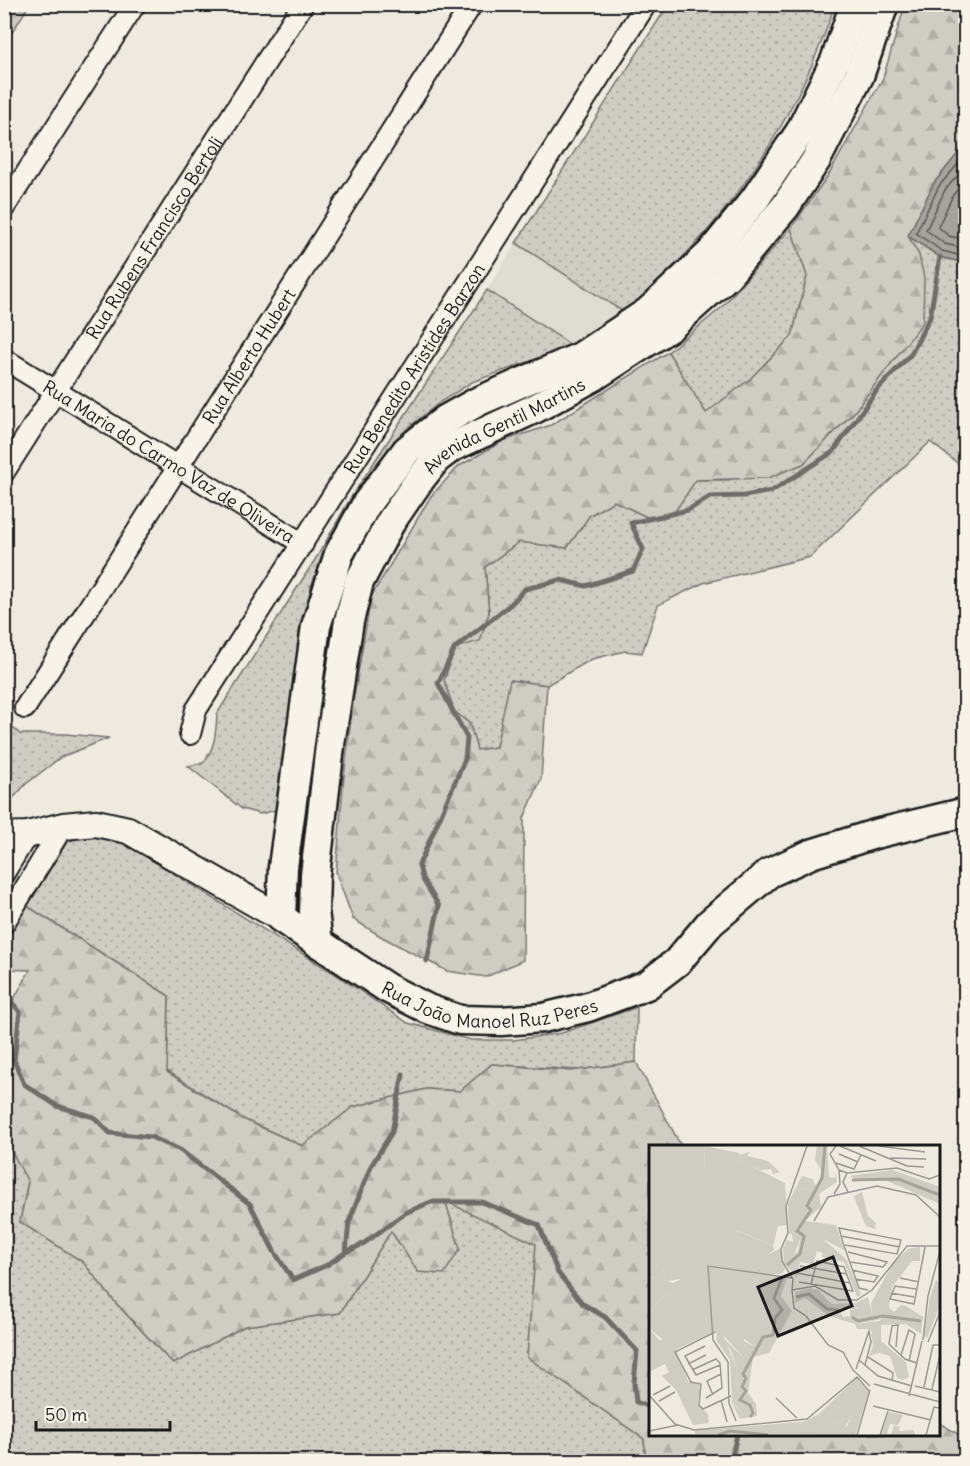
<svg xmlns="http://www.w3.org/2000/svg" width="970" height="1466" font-family="Delius,sans-serif">
<defs>
<pattern id="grass-dots" width="8" height="8" patternUnits="userSpaceOnUse" patternTransform="scale(1.5)"><rect width="8" height="8" fill="#cfccc3"/><path d="M2 2h.1M6 6h.1" fill="none" stroke="#b1afa7" stroke-width="1.8" stroke-linecap="round"/></pattern>
<pattern id="forest-firs" width="22" height="20" patternUnits="userSpaceOnUse" patternTransform="scale(1.5)"><rect width="22" height="20" fill="#cfccc3"/><path d="M5 1l3.5 6h-7zM16 11l3.5 6h-7z" fill="#b1afa7"/></pattern>
</defs>
<rect width="100%" height="100%" fill="#eeeae0"/>
<filter id="ink" filterUnits="userSpaceOnUse"><feTurbulence type="fractalNoise" baseFrequency=".0167" numOctaves="2"/><feDisplacementMap in="SourceGraphic" scale="12" xChannelSelector="R" yChannelSelector="G"/><feConvolveMatrix kernelMatrix="1 2 1 2 8 2 1 2 1" color-interpolation-filters="sRGB"/></filter>
<g filter="url(#ink)">
<path fill="#dedbd1" d="M516,243L625,313L573,346L487,290Z"/>
<path fill="url(#grass-dots)" stroke="#767470" stroke-width="1.5" d="M5,4L29,5L5,44L4,5Z
M668,5H835C808,87 763,166 707,231C682,260 653,286 625,313L516,243Z
M791,228L807,276L792,336L750,379L706,414L668,352L721,308Z
M908,236L940,257L965,263V469L930,442L810,557L703,583L658,605L642,653L625,651L592,659L547,685L511,680L496,747L477,750L470,724L454,711L444,680L455,648L489,613L485,567L519,542L567,548L590,515L614,501L647,517L696,480H728L803,464L854,412L922,322L919,255Z
M487,290L573,346L472,382L440,402L409,427L350,499L311,586L285,793L276,810L260,814L242,809L188,766L203,763C215,749 216,732 217,714L318,555L350,499Z
M5,721L20,734H66L109,738L61,757L26,784L5,807Z
M92,834L115,837L332,972L408,1023L471,1040H514L562,1033L637,1007L636,1062L578,1070L492,1064L460,1091L426,1089L353,1107L303,1146L243,1119L167,1071L169,996L27,906L67,842Z
M5,1139L28,1181L20,1222L83,1262L115,1302L173,1364L245,1326L340,1313L391,1231L418,1272L460,1249L445,1200L536,1244L527,1357L644,1439L646,1461L5,1462Z"/>
<path fill="url(#forest-firs)" stroke="#767470" stroke-width="1.5" d="M905,5H965V145L934,183L908,236L919,255L924,278L923,322L854,412L803,464L768,478L696,480L674,513L647,517L614,501L590,515L567,548L519,542L485,567L489,613L480,641L455,648L444,680L454,711L470,724L477,750L496,747L510,680L547,685L541,779L524,818L523,960L486,977L447,971L382,937L353,919L336,873L343,785L353,702L371,597L431,496L459,466L503,441L551,425L668,352L706,413L750,379L792,336L807,276L791,228L829,174L883,78Z
M27,906L169,996L167,1072L243,1119L302,1146L353,1107L426,1089L460,1091L492,1064L571,1071L636,1062L681,1146H650V1434H938L939,1423L955,1432L965,1441V1461H646L644,1439L527,1357L536,1244L445,1201L460,1249L444,1274L418,1272L391,1231L340,1313L245,1326L173,1364L115,1302L83,1262L20,1222L28,1182L5,1139L4,1017L30,970L5,969V942Z"/>
<path fill="#a6a39d" stroke="#6f6d69" stroke-width="1.5" d="M965,145V263L940,257L908,236L934,183Z"/>
<g fill="none" stroke-linecap="round" stroke-linejoin="round">
<path stroke="#535250" stroke-width="1.5" d="M966,155L939,186L916,233L942,251L966,257
M966,166L945,190L926,230L945,244L966,249
M966,180L953,195L938,227L949,236L966,240"/>
<path stroke="#6f6d69" stroke-width="5" d="M427,961L439,906L422,878L419,865L465,759L467,738L438,683L455,648L511,604L525,589L560,580L586,586L633,571L643,549L631,523L688,510L710,497L744,496L772,491L833,452L877,390L911,354L930,317L940,257
M4,993L20,1012L14,1060L24,1084L57,1106L94,1117L110,1133L151,1137L180,1150L250,1204L274,1251L293,1280L327,1265L346,1252L363,1244L405,1213L431,1202H482L539,1225L558,1273L583,1304L605,1317L637,1351L634,1383L636,1402L650,1407
M346,1252L349,1222L371,1166L392,1132L403,1074
M731,1462L737,1434"/>
<defs>
<g id="minor">
<path d="M4,208L135,4"/>
<path id="s1" d="M4,359L303,544"/>
<path id="s2" d="M4,472L303,4"/>
<path id="s3" d="M25,708L472,4"/>
<path id="s4" d="M190,734L196,710L646,4"/>
<path d="M4,873L27,835"/>
<path d="M4,923L63,826"/>
</g>
<path id="tertiary" d="M4,836L27,835L63,826L96,823L128,830L281,918"/>
<g id="secondary">
<path id="s5" d="M855,4L835,61L800,132L755,199L710,254L648,312L582,356L477,402L445,420L407,450L367,503L339,554L316,626L283,867L281,918L387,988L428,1009L460,1020L501,1021L543,1018L588,1007L647,985L677,962L710,923L769,873L811,854L875,834L966,812"/>
<path id="s6" d="M318,943L314,911L315,875L331,737L349,621L359,582L390,523L418,482L436,459L452,447L536,408L593,377L670,327L727,276L785,207L816,160L859,76L884,4"/>
</g>
</defs>
<use href="#minor" stroke="#1c1c1c" stroke-width="24"/>
<use href="#tertiary" stroke="#1c1c1c" stroke-width="30"/>
<use href="#secondary" stroke="#1c1c1c" stroke-width="33"/>
<use href="#minor" stroke="#f7f3e8" stroke-width="20"/>
<use href="#tertiary" stroke="#f7f3e8" stroke-width="26"/>
<use href="#secondary" stroke="#f7f3e8" stroke-width="28"/>
</g>
</g>
<g text-anchor="middle" dominant-baseline="central" stroke-width="4.5" stroke-linejoin="round" paint-order="stroke">
<g font-size="18" fill="#1c1c1c" stroke="#f7f3e8">
<text stroke="none"><textPath href="#s2" startOffset="278">Rua Rubens Francisco Bertoli</textPath></text>
<text stroke="none"><textPath href="#s3" startOffset="417">Rua Alberto Hubert</textPath></text>
<text stroke="none"><textPath href="#s4" startOffset="430">Rua Benedito Aristides Barzon</textPath></text>
<text stroke="none"><textPath href="#s6" startOffset="586">Avenida Gentil Martins</textPath></text>
<text stroke="none"><textPath href="#s1" startOffset="194">Rua Maria do Carmo Vaz de Oliveira</textPath></text>
<text stroke="none"><textPath href="#s5" startOffset="1384">Rua João Manoel Ruz Peres</textPath></text>
</g>
</g>
<g transform="translate(649 1145)">
<rect width="291" height="291" fill="#eeeae0"/>
<path d="M0,1H55L56,28L92,16L136,38L139,80L129,81L124,101L85,84L114,112L132,103L136,124L133,129H121L126,131L124,138L132,165L105,201L95,194V213L74,190L89,227L85,259L93,268L91,274L83,258L81,215L67,195L68,189L64,187L26,205L0,183V169L11,154L26,146L31,134L18,136L13,122H9L8,132L1,133L4,139L0,143ZM147,42L162,46L159,65L147,84L152,92L143,115L156,97V76L187,80L195,105L174,94L197,114L212,150L208,152L195,117L173,112L174,108L168,106L164,119L151,117L148,133L135,118L134,103L138,95L144,97L143,89L140,88L139,59ZM158,149L167,150L177,163H190L194,172L201,171V165L209,164L204,159L219,152L223,169L209,173L233,174L206,179L180,171L156,153ZM207,233L220,247L206,290H187L198,281L202,271L182,280L170,269Z" fill="#cfccc3"/>
<path d="M168,1H178L180,32L186,33V26L188,37L170,49L172,62L156,76V108L142,117L140,114L149,106L152,92L148,88L149,73L159,65L155,60L162,46L147,42L153,31L164,34L166,40L170,39L173,26L166,15ZM101,7L98,11L119,16L131,27L124,29L122,24L111,25L91,16L90,10ZM244,25L291,42V59L236,35L216,36L200,31ZM213,47L219,71L227,78L226,84L217,81L207,57L205,51ZM271,102V116H263L243,142L240,162L245,167L252,160L257,161L274,172L272,189L257,179L232,180V196L257,217L260,232L254,235L248,233L241,211L230,208L220,211L224,201L222,184H208L206,179L231,176L233,172L216,176L209,173L223,169L222,158L243,120L259,104ZM8,122H13L18,136L24,138L32,134L26,146L11,154L0,169L1,133L8,132ZM126,131L138,132L132,151L143,166L120,208L104,212L99,248L107,259L108,271L91,274L93,268L85,258L89,227L82,206L71,190L95,213L92,195L105,201L126,167L132,165V160L118,149ZM287,135L291,138V161L278,193L275,191L281,152ZM161,143L169,145L183,159L208,158L204,159L212,169L200,163H177L165,149L146,158V147ZM92,165L113,171L115,182L109,185ZM240,267L254,270L249,280L241,279L238,289L242,290L245,280L251,282L250,286L265,285L266,290H231ZM170,269L182,280L202,271L192,290L46,289V285L154,277Z" fill="#cfccc3"/>
<path d="M55,1L90,8L92,16L56,29ZM84,84L124,101L125,105L114,113Z" fill="#cfccc3"/>
<path d="M0,183L10,195L23,194L39,236L51,240L49,259L59,269L60,278L44,280L27,245L13,231L20,227L16,219L0,227Z" fill="#cfccc3"/>
<path fill="none" stroke="#a6a39d" stroke-width="3" d="M203,35L249,34L291,50M138,120L151,109L155,91L148,86L162,65L158,61L173,33L176,1M147,152L160,149L178,164L190,165M203,172L209,176L234,171L272,176M101,272L104,268L101,260L91,255L97,246L93,242L97,233L94,229L114,192L124,190L126,173L133,165L125,153L133,133M69,290L81,286L119,290"/>
<path fill="none" stroke="#9a9892" stroke-width="1.5" d="M191,1L227,16M210,1L258,21L275,22M230,1L276,7M190,9L209,17M241,13L277,14M187,18L205,24L212,10M190,25L198,28L248,23L280,34L291,30M198,28L194,37L199,47M185,49L191,39L190,25L181,9L187,1M165,76L179,52L228,41L267,50L291,72M192,91L251,102M196,100L248,109L252,95L190,83L194,98L210,143L219,145M199,107L238,117L234,122L201,117M151,121L198,129M203,125L229,131L225,137L206,134M148,128L201,138M251,133L270,137M150,137L204,146L195,122L168,116L162,139M267,144L246,141L241,154L265,159L276,102M143,145L144,134L133,116L132,104L139,88L137,61L158,1M242,148L265,152M66,187L26,207L42,237L52,239L50,260L54,264L82,251M274,195L279,151L291,106M279,197L291,167M56,201L36,211L47,230L71,220M247,202L249,180L243,181L240,199L256,214L268,218M252,210L260,185L266,189L260,216M219,212L244,228L243,236M210,215L229,231L263,241M39,219L57,210M207,224L220,186L222,197L216,220M43,225L67,214L71,218L73,243L57,253M225,239L291,257M221,241L204,225L194,207L179,200L157,171L145,163L143,145L166,141L189,155H208L223,145L258,101H291M266,241L291,247M275,242L284,200H291M283,244L291,210M0,250L26,279L45,285L158,274L208,232L221,247M4,250L21,241M64,250L58,236L72,229M260,251L273,196M127,253L148,273M72,255L78,277M10,256L26,247M224,261L282,275M87,276L80,258L79,217L64,195L59,121L143,133M0,286L29,280M208,290L221,245M231,290L239,266M277,290L285,262L291,263"/>
<path fill="#1c1c1c" fill-opacity="0.15" stroke="#1c1c1c" stroke-width="3" d="M184,112L203,161L129,191L109,142Z"/>
<rect width="291" height="291" fill="none" stroke="#1c1c1c" stroke-width="3"/>
</g>
<rect width="970" height="1466" fill="none" stroke="#f7f3e8" stroke-width="24"/>
<rect x="12" y="12" width="946" height="1442" fill="none" stroke="#1c1c1c" stroke-width="2" filter="url(#ink)"/>
<path d="M36 1421v9h134v-9" fill="none" stroke="#1c1c1c" stroke-width="3"/>
<text x="45" y="1421" font-size="18" fill="#1c1c1c" stroke="#f7f3e8" stroke-width="4.5" paint-order="stroke">50 m</text>
</svg>
